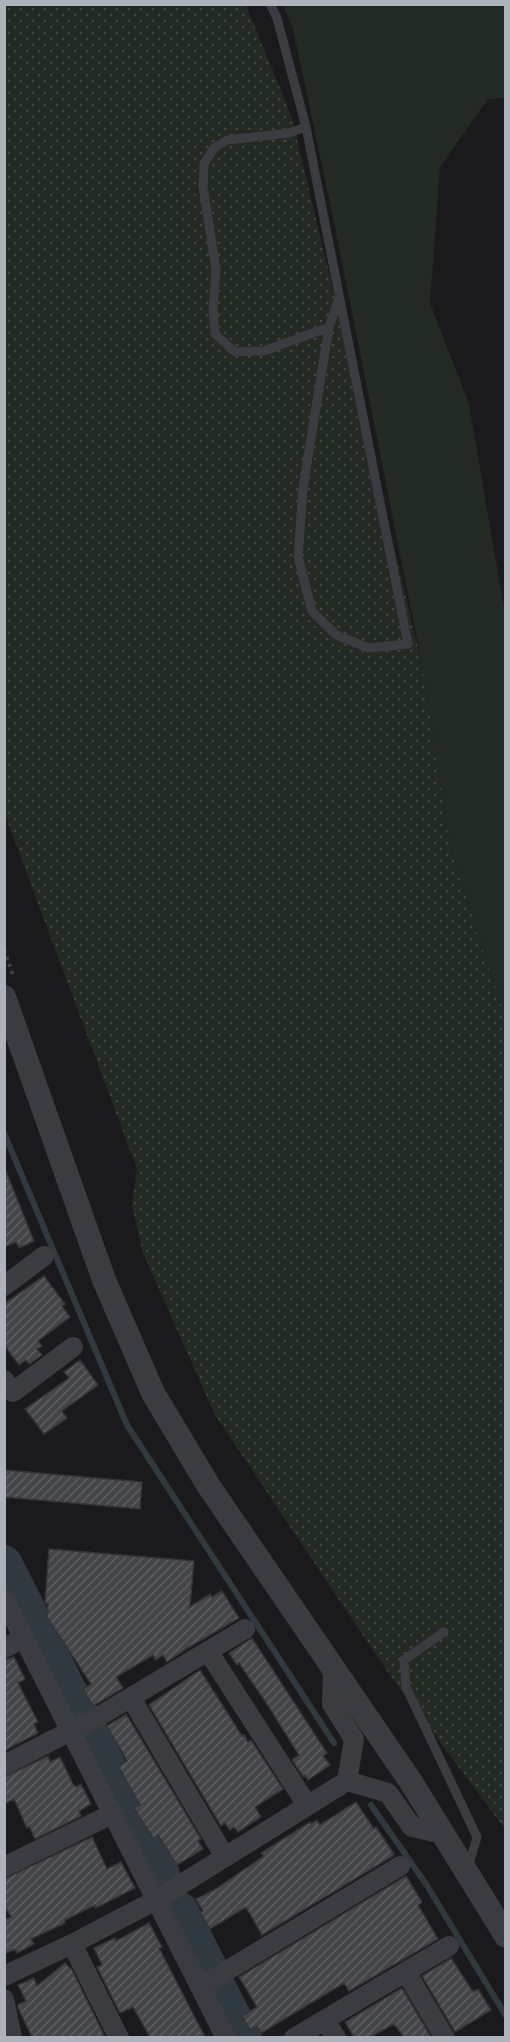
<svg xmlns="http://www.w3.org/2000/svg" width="510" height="2042" font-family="'Work Sans',sans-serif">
<defs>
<pattern id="park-dots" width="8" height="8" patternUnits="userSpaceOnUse" patternTransform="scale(1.5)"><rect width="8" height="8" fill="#222a23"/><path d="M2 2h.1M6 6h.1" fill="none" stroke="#3f4641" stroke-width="1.8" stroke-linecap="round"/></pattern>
<pattern id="building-hatch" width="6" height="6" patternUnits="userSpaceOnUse" patternTransform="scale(1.5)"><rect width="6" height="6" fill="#444549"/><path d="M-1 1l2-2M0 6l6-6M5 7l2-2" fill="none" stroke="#5c5d61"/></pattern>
</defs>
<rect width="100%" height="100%" fill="#1a1a1c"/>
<path fill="#222a23" d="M283,5H505V98L488,99L440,167L430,303L469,404L505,614V1014L486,961L449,841L422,665L335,227L293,29Z"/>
<path fill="url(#park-dots)" d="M4,5H246L292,118L422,665L449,841L486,961L505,1014V1829L387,1671L215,1415L143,1253L132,1205L137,1169L7,820L4,810Z"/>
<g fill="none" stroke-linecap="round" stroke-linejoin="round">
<path stroke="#303940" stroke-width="6" d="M4,1133L127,1425L334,1743
M371,1805L426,1884L506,2016"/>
<path stroke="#303940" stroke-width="36" d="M4,1563L81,1715
M91,1733L162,1874
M180,1910L210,1969
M219,1989L244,2038"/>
</g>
<path fill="url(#building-hatch)" stroke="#343438" stroke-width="1.5" d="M5,1169L34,1241L19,1248L16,1242L4,1247Z
M44,1276L65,1304L62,1306L70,1317L38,1341L42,1346L37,1349L42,1355L29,1364L26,1360L19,1365L4,1345V1304Z
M80,1360L98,1385L62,1411L67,1418L44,1434L25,1409L69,1378L64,1372Z
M4,1470L142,1482L140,1509L4,1497Z
M49,1549L194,1561L190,1607L210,1594L212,1597L222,1591L239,1618L186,1649L167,1662L163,1655L156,1660L153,1655L116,1677L123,1688L93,1706L83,1689L91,1684L47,1617L48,1604L45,1603Z
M252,1638L327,1753L323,1756L330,1765L308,1780L305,1775L303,1776L292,1760L299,1755L267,1704L239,1663L237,1665L229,1653Z
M14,1657L25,1679L18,1683L38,1722L34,1724L38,1733L4,1751V1660Z
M200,1670L242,1736L244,1735L248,1742L251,1740L283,1789L255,1807L261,1817L238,1832L234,1827L230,1830L225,1823L221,1826L149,1705Z
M126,1714L201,1839L198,1841L203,1849L177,1865L158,1835L153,1838L134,1808L140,1805L118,1766L127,1761L107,1726Z
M48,1756L50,1762L60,1757L73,1784L76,1787L81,1784L91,1804L79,1811L81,1816L35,1839L29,1826L27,1828L14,1799L4,1804V1777Z
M356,1802L374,1829L376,1827L394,1854L393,1856L262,1935L246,1907L210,1929L200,1912L203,1911L196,1899L214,1890L264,1856L261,1853L310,1822L311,1824L317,1820L320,1825Z
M92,1837L107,1869L121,1862L135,1888L96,1908L95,1905L65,1920V1923L31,1939L34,1944L17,1953L15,1949L4,1954V1920L11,1917L4,1905V1879Z
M406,1876L422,1902L418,1905L438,1939L349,1991L344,1983L261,2033L257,2026L250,2030L242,2016L257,2007L239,1977Z
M149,1923L162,1947L159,1948L205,2037H150L133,2007L120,2013L97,1967L102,1965L94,1948L115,1938L116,1941Z
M451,1958L473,1992L478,1989L491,2010L455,2032L422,1976Z
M65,1963L72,1970L105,2037H32L18,2008V2005L26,2001L18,1985L34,1978L37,1986Z
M402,1988L431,2037H404L394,2024L370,2037H354L345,2022Z"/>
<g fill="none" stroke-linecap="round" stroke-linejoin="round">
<path stroke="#414348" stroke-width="4" stroke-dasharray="3 4.5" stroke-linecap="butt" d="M4,950L14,978"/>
<path stroke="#3b3c41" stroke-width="9" d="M270,4L277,18L306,127L408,644L369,648L336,635L312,611L298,557L303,488L329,327
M306,127L289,133L227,140L214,148L204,164L203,186L216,270L213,309L215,334L235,352L264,351L329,327L339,298
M444,1632L404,1660L406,1687L477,1837L468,1867"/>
<path stroke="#3b3c41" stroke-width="20" d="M4,1286L44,1256
M4,1380L13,1392L73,1347
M4,1599L226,2038
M4,1648L24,1638
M208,1651L307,1805
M131,1698L225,1857
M4,1765L98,1717L245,1629
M347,1781L388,1793L412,1827L443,1834
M4,1867L112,1814
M72,1944L119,2038
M406,1972L445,2038
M4,1976L72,1944L156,1900L347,1781L354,1739L332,1704L333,1668
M200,1987L400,1866
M4,1999L12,2038
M325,2020L336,2038
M294,2038L449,1946"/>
<path stroke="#3b3c41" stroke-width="24" d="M4,997L104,1280L153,1393L208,1485L411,1782L506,1936"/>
</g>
<rect width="510" height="2042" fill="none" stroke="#adb2bb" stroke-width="12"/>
</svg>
